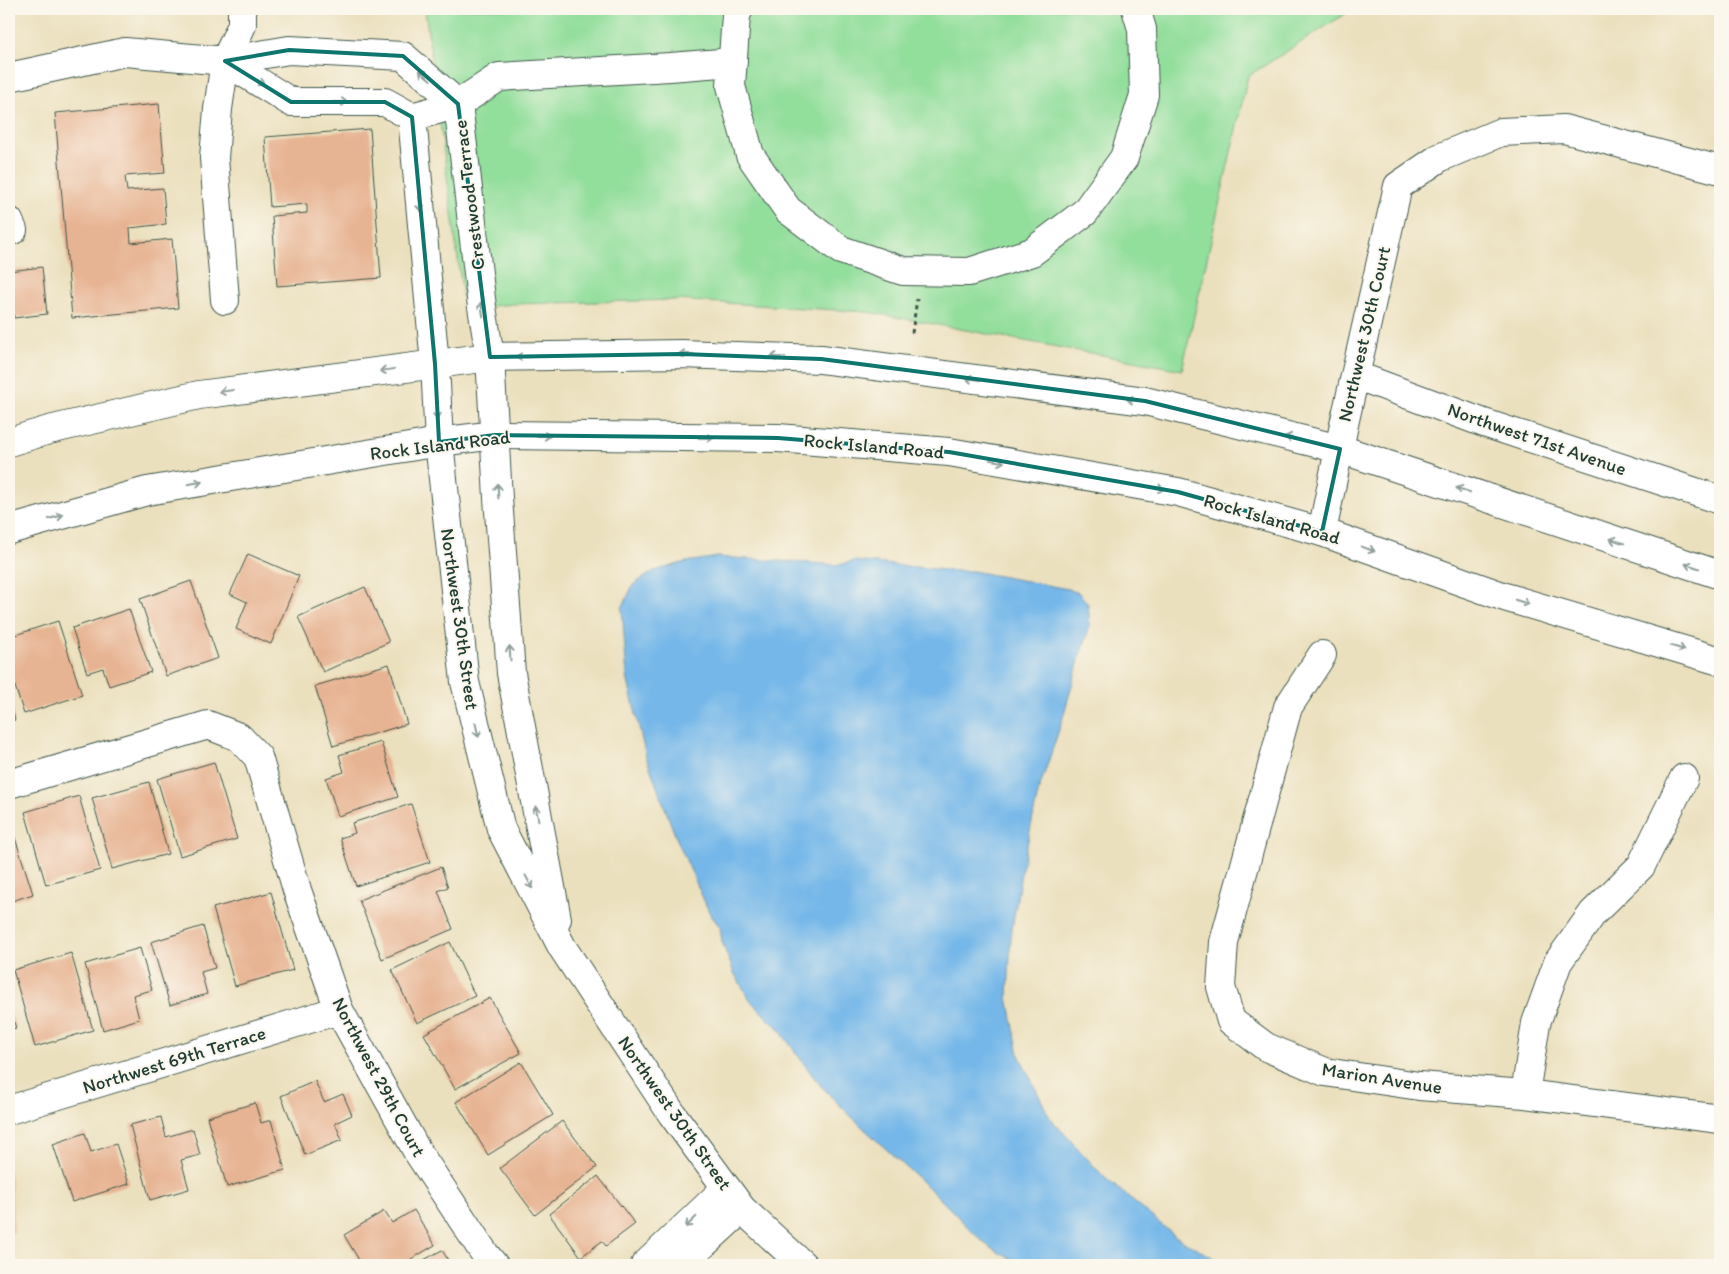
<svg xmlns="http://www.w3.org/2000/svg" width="1729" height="1274" font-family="Itim,sans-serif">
<rect width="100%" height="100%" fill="#fbf7ec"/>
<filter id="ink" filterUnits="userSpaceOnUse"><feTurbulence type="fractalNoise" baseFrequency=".02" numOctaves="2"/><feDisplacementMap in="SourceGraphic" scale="10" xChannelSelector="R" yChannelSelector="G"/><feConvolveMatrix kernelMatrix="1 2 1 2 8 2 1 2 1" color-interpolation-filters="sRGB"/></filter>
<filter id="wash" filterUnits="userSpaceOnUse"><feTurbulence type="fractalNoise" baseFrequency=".0096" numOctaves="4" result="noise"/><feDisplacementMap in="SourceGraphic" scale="20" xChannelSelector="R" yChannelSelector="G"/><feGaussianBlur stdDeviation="1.12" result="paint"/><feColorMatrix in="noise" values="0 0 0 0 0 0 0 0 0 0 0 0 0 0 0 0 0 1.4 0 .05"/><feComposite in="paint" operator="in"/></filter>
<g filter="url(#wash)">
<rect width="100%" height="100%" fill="#ebe0be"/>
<path fill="#92de9b" stroke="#588e68" d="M425,9H1353L1248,76L1182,370L868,312L676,300L513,304L482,307L464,305Z"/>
<path fill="#74b7e9" stroke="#4a7a8e" d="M718,557L839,565L854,561L955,571H973L1068,589L1079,593L1088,604L1090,626L1081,653L1061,724L1039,789L1021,873L1011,935L1008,997L1019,1055L1050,1118L1104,1177L1175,1236L1226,1265H1024C1010,1258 992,1251 981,1240C964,1224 948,1206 930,1189C894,1156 856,1123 822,1087C808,1071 796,1052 783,1035L779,1028L768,1019L751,1001L734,973L722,942L720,927L710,914L675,835L646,757L627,677L622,608L633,585L654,571L686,562Z"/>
<g id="blocks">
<path fill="#e7b493" d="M159,104L165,173L125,176L127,191L163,188L166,224L130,228L131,243L172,239L178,308L72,318L55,113Z
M370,129L381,278L277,286L272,216L307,213V204L270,207L265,137Z
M42,267L47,314L14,318L9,271Z
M248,554L299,576L271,644L236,629L247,602L230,594Z
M191,581L218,658L166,676L140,599Z
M365,587L389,642L323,672L298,617Z
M129,609L151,672L109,686L103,668L87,673L72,628Z
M58,621L82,695L24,714L9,668V637Z
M389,664L407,724L333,746L315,686Z
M9,700L15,720L9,722Z
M381,742L398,797L338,816L326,778L344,772L339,755Z
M214,762L237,839L180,856L157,779Z
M149,782L168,854L112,869L92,798Z
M79,796L100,870L46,885L25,812Z
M411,804L430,862L356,886L340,838L355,833L352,823Z
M9,819L33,894L9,902Z
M441,867L448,887L438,891L453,929L382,959L359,900Z
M271,892L293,970L235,986L213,908Z
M203,926L215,968L201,972L207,994L170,1005L151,942Z
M450,942L475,996L417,1023L392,970Z
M140,948L152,990L133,995L139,1019L103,1030L85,964Z
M71,953L93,1030L35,1047L13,970Z
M490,998L521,1053L455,1089L424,1034Z
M9,1008L16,1028L9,1030Z
M521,1062L553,1115L488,1155L456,1102Z
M315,1081L324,1102L343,1094L352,1115L335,1123L342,1140L305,1155L281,1096Z
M255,1103L261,1123L271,1120L285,1170L227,1187L207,1117Z
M161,1117L166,1137L193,1129L200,1155L181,1160L189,1189L150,1200L130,1125Z
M562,1121L597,1167L535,1215L500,1168Z
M85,1133L91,1152L116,1144L129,1184L72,1202L53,1144Z
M9,1172H10L14,1233H9Z
M598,1176L635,1224L606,1246L602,1241L581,1257L549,1214Z
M414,1210L435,1245L401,1265H362L344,1235L384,1211L392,1223Z
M442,1250L451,1265H415Z"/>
</g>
</g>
<g filter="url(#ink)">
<use href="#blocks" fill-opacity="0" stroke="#3e5549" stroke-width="1"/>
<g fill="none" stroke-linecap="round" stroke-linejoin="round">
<defs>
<path id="minor" d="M739,9L736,15L731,86L750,155L788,210L841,250L903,271L969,272L1032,252L1085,212L1124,158L1144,95L1142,29L1136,9
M225,61L291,102H385L412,117L435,364L439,442L465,682L501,829L562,947L672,1114L742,1209L803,1265
M9,77L125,52L225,61L289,50L403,56L458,104L482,307L490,357L498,498L511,673L557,919
M412,117L458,104L499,77L670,67L733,62
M9,221L13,230
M225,300L214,158L218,109L225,61L242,25V9
M1355,375L1484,423L1720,500
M1322,532L1345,420L1398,186L1439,158L1501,132L1564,129L1720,170
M1322,655L1288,707L1224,942L1221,987L1231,1021L1266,1047L1325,1072L1419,1086L1525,1094L1720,1119
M9,784L208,725L239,737L258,757L297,890L339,1010L417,1151L485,1254L494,1265
M1525,1094L1536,1023L1558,962L1593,913L1641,866L1684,778
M9,1110L339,1010
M645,1265L726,1188
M681,1265L742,1209"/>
<path id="major" d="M9,442L49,430L199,395L490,357L682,354L821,359L1145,401L1340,449L1720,575
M9,530L147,491L439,442L495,435L778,438L949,452L1178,492L1322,532L1505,597L1720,661"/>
</defs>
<use href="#minor" stroke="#3e5549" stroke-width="30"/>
<use href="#major" stroke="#3e5549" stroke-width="30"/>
<path stroke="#3e5549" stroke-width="3" stroke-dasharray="4 4" stroke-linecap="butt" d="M912,333L917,299"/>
<use href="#minor" stroke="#fff" stroke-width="28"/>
<use href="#major" stroke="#fff" stroke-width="28"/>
</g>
<defs><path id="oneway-shaft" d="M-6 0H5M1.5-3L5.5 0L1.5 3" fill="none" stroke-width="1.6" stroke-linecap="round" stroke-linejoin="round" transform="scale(1.25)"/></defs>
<g stroke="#8f9e9a">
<use href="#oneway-shaft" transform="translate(425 75) rotate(-139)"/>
<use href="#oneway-shaft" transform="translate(258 81) rotate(32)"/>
<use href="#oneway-shaft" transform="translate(340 102)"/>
<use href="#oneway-shaft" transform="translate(420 204) rotate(84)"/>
<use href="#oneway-shaft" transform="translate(482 309) rotate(-99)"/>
<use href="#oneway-shaft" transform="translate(686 354) rotate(-180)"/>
<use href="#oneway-shaft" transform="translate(523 357) rotate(179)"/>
<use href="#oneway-shaft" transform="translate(778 357) rotate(-177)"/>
<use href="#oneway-shaft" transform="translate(387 370) rotate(172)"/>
<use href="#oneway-shaft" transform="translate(973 379) rotate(-173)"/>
<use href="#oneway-shaft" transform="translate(226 391) rotate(172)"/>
<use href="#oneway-shaft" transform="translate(1134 400) rotate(-173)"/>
<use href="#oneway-shaft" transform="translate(437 412) rotate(88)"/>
<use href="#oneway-shaft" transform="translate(543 436) rotate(1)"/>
<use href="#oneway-shaft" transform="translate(706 438) rotate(1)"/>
<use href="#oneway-shaft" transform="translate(1292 438) rotate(-166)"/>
<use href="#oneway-shaft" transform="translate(997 461) rotate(10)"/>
<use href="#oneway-shaft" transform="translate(195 483) rotate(-9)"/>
<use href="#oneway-shaft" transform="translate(1157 488) rotate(10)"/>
<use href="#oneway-shaft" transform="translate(1463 490) rotate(-162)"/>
<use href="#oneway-shaft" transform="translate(498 491) rotate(-93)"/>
<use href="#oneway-shaft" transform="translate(56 517) rotate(-16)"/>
<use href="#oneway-shaft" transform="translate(1617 541) rotate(-162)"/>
<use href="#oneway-shaft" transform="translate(1368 549) rotate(19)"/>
<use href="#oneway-shaft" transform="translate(1692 566) rotate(-162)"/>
<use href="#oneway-shaft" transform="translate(1522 602) rotate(17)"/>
<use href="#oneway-shaft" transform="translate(1678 648) rotate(17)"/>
<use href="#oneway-shaft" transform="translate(510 653) rotate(-94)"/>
<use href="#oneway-shaft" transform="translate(477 730) rotate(77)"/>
<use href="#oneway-shaft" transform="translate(537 813) rotate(-101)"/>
<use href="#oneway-shaft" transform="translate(529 882) rotate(62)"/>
<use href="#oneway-shaft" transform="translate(691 1222) rotate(136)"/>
</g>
</g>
<path fill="none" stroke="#0f766e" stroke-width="4" stroke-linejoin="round" d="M289,50L403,56L458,104L490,357L682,354L821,359L1145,401L1340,449L1322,532L1178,492L949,452L778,438L495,435L439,442L435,364L412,117L385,102H291L225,61Z"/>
<g text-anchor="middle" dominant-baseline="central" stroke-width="4" stroke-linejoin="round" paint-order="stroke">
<g font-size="19" fill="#1f3d34" stroke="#fbf7ec">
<text transform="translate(469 195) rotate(-97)">Crestwood Terrace</text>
<text transform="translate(1364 334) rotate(-77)">Northwest 30th Court</text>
<text transform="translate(1537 439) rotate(19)">Northwest 71st Avenue</text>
<text transform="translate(440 445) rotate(-7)">Rock Island Road</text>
<text transform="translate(874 446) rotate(5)">Rock Island Road</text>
<text transform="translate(1272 519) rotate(16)">Rock Island Road</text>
<text transform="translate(460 619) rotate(82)">Northwest 30th Street</text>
<text transform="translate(174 1060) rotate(-17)">Northwest 69th Terrace</text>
<text transform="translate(379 1077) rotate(62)">Northwest 29th Court</text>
<text transform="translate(1382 1078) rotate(9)">Marion Avenue</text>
<text transform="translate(675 1113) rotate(55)">Northwest 30th Street</text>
</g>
</g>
<rect width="1729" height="1274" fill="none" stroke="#fbf7ec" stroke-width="30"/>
</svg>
